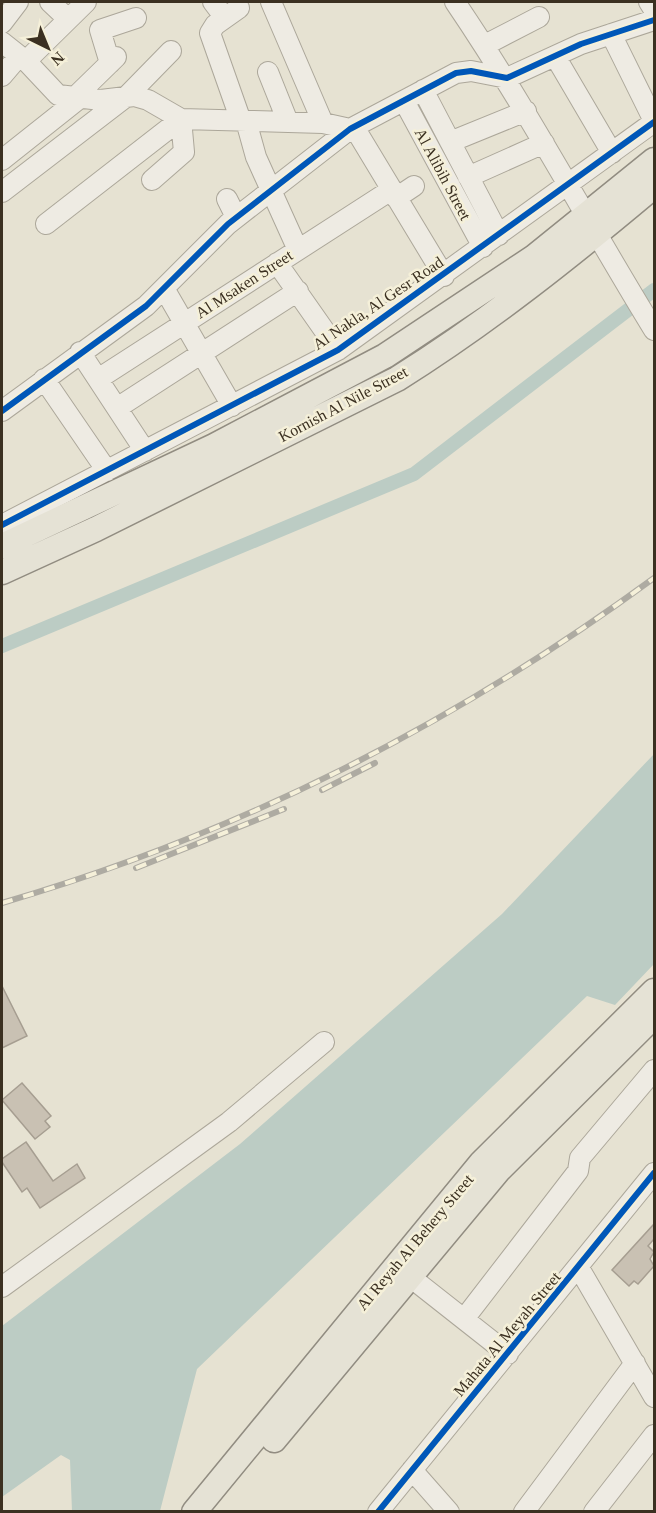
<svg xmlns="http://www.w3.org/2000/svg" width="656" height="1513" font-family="Georgia,serif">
<rect width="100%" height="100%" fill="#e6e2d2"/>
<path fill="#bcccc4" d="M654,754V964L615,1005L587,996L197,1369L160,1511H72L70,1460L61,1455L2,1497V1326L240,1144L502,914Z"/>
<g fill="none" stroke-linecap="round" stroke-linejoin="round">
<path stroke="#bcccc4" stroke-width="14" d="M2,646L414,474L654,290"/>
</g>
<path fill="#c9c1b3" stroke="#a69e91" stroke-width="1.5" d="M2,986L27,1036L2,1048Z
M22,1083L51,1116L45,1121L50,1127L35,1139L2,1100Z
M26,1142L53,1181L77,1164L85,1178L40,1208L27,1188L22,1192L2,1162V1159Z
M654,1224V1239L648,1246L654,1252L650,1259L654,1266L638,1284L634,1281L629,1286L612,1270Z"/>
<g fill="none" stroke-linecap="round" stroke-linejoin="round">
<defs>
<path id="minor" d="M50,2L68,19
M213,2L225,18
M271,2L323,123
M455,2C527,108 587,221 654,330
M649,2L654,10
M239,8L215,25L210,33L241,121
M2,23L18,2
M611,34L654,121
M2,42L26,61L58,95L101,100L134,96L148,100L181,119L184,152L152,180
M485,45L539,17
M555,56L612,153
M26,61L86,2
M110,63L100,30L136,18
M268,72L288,122
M2,76L19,56
M423,90L499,235
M75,97L116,57
M404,101L483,247
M246,121L256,157L298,250
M354,127L444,276
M450,142L526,111
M2,160L80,98
M468,177L544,143
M2,192L127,96L171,51
M396,198L414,186
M227,199L236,217
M46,224L181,119L323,123L350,129
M277,263L338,350
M165,290L232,406
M80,352L145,451
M44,379L107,471
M98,379L391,190
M117,408L298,291
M2,411L146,306L228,224L350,129L456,73L471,71L507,78L581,44L654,20
M2,525L338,350L654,122
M579,1268L654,1397
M409,1276L508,1354
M2,1287L229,1122L324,1042
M464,1319L578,1171L580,1158L654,1070
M412,1470L449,1512
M378,1512L654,1173
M524,1512L635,1363
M594,1512L654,1435"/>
<path id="major" d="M2,546L214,446L385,356L534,257L654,160
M2,572L96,529L397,379C488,322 572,255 654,186
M274,1440L498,1171L654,1016
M194,1512L481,1163L654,991"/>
</defs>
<use href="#minor" stroke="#aca79a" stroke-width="22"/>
<use href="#major" stroke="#918c81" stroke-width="27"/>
<use href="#minor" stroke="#eeebe3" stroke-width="20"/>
<use href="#major" stroke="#e5e2d5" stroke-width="24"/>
<defs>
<path id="rail" d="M322,790L375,763
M136,868L284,809
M2,903C241,833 453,725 654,578"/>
</defs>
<use href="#rail" stroke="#aeaba2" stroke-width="6"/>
<use href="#rail" stroke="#f5f0d9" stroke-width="4" stroke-dasharray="11" stroke-linecap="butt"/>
<defs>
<path id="cycleway" d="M2,411L146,306L228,224L350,129L456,73L471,71L507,78L581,44L654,20
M2,525L338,350L654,122
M378,1512L654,1173"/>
</defs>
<use href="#cycleway" stroke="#f5f0d9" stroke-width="10"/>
<use href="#cycleway" stroke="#0057b8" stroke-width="6"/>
</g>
<g text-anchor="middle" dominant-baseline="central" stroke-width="5" stroke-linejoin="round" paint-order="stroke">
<g font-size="16" fill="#3b3021" stroke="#f5f0d9">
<text transform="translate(443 174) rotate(62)">Al Alibih Street</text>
<text transform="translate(244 284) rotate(-33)">Al Msaken Street</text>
<text transform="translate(378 303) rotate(-34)">Al Nakla, Al Gesr Road</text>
<text transform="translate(343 404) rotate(-28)">Kornish Al Nile Street</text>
<text transform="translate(415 1242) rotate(-50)">Al Reyah Al Behery Street</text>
<text transform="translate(507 1334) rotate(-50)">Mahata Al Meyah Street</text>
</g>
</g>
<rect width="656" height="1513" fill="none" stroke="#3b3021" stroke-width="6"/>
<g transform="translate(48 48) rotate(137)" stroke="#f5f0d9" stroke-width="4.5" paint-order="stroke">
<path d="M0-4.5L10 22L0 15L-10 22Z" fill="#3b3021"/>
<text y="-9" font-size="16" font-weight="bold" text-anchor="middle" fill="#3b3021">N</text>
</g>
</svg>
